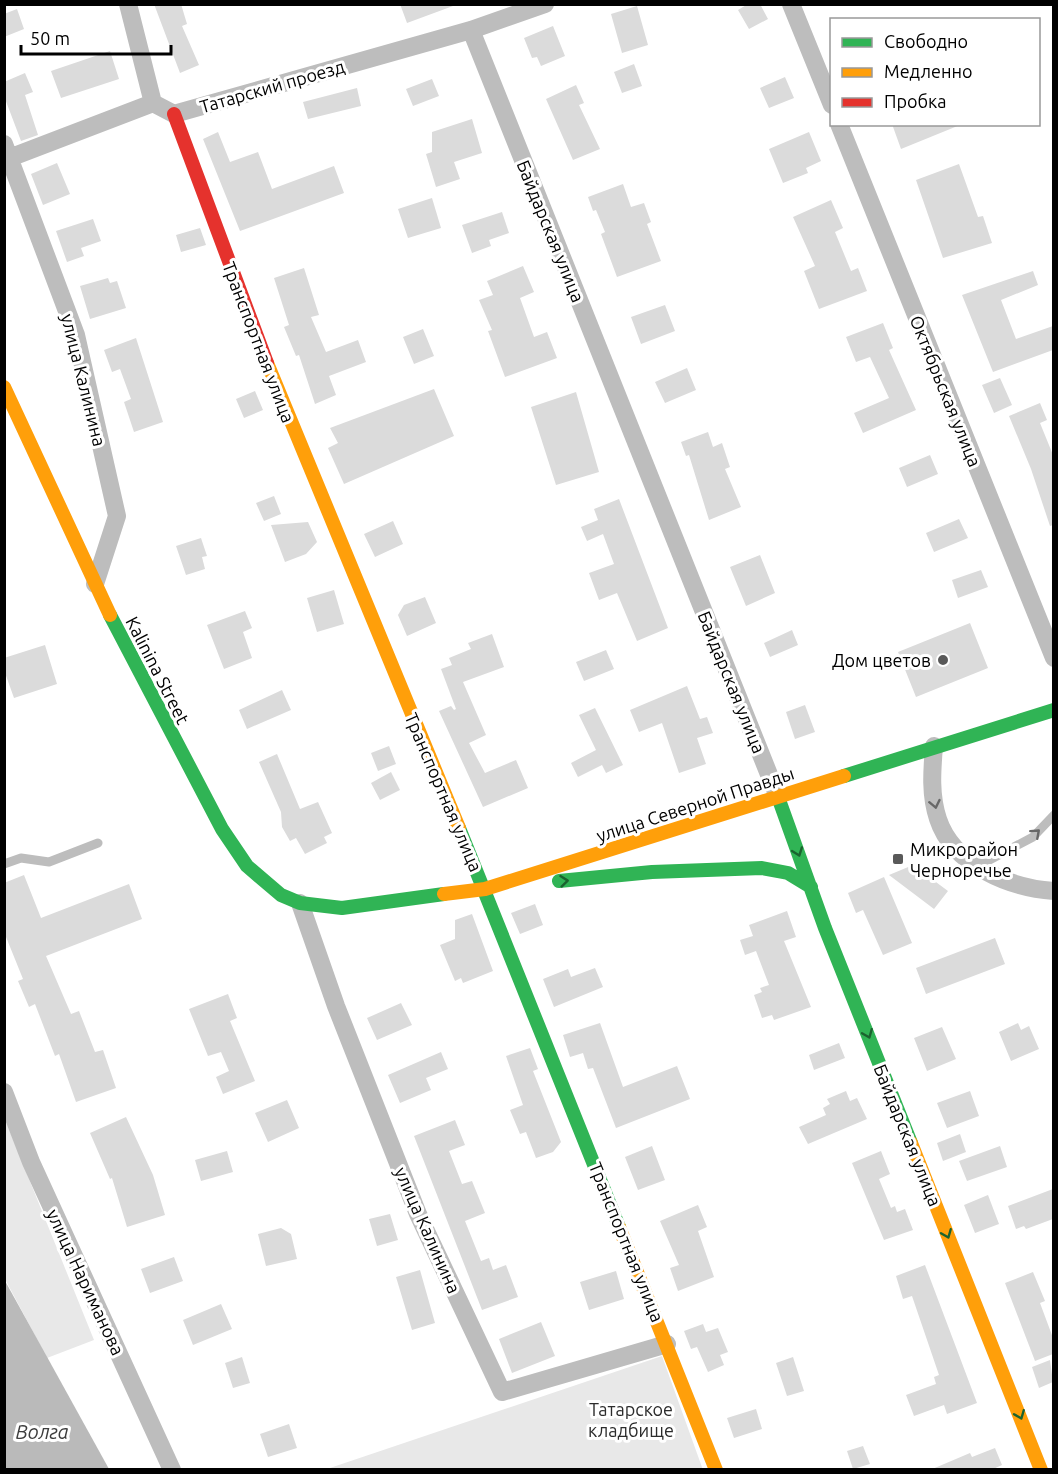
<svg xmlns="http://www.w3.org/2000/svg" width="1058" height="1474" font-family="Ubuntu,sans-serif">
<rect width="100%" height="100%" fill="#fff"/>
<path fill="#e8e8e8" d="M4,1117L94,1340L47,1358L5,1279Z
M662,1356L703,1470H324Z"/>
<path fill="#bababa" d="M4,1279L109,1469H5Z"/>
<path fill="#dbdbdb" d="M154,4H181L187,24L182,26L199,65L180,73Z
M400,4H452L453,6L407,23Z
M748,4H760L768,19L749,29L738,10Z
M637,6L648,45L622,53L611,14Z
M17,9L24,29L4,37V14Z
M553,26L565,56L541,66L537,57L532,58L524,38Z
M110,51L119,79L61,98L51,71Z
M634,64L642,86L622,93L614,72Z
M25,73L33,92L25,95L38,135L21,141L4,96V82Z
M785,77L794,98L769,108L760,88Z
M432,79L439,96L413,106L406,89Z
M576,85L584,103L579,105L600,149L573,160L546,99Z
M357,88L361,106L308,119L303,102Z
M472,119L482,153L454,162L460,179L436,187L426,154L432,152V132Z
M892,124H960V125L901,149Z
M218,132L230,162L258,152L272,189L334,166L344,193L240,231L203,139Z
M809,132L821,161L806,168L808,173L783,183L769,149Z
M57,163L70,194L43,205L31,174Z
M959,164L978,217L983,216L992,243L943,258L916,180Z
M623,184L631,207L644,203L651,222L647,224L661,261L617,277L601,234L605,232L596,210L593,211L588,197Z
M432,198L441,228L408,238L398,209Z
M831,200L843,228L835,232L851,271L858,268L867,291L819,309L804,271L815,266L793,217Z
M502,212L509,233L489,240L491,246L472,253L462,225Z
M93,219L101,241L81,248L84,256L67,262L56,231Z
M200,228L206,245L181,252L176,235Z
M523,266L534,292L520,298L534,337L547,332L557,358L505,377L488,331L492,330L479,300L493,295L487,281Z
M304,268L319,315L311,317L326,352L358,340L366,362L329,376L336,395L315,404L299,355L296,356L284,327L289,325L274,278Z
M1033,271L1038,285L1001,300L1016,339L1053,326V350L993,372L962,295Z
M108,278L110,283L117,281L126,308L90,319L80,286Z
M665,305L675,331L641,344L631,317Z
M883,323L893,348L889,350L916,410L863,433L854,413L889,398L870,357L856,362L846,337Z
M423,329L434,356L414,364L403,337Z
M136,338L163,422L134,432L124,402L131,399L120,369L112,372L104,350Z
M687,368L696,390L665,403L655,382Z
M1000,378L1012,405L994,413L982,385Z
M434,389L454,436L344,484L328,448L338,443L330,428Z
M255,391L263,410L244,418L236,399Z
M576,392L599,472L556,485L531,407Z
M1040,403L1047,420L1040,423L1053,455V525L1050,526L1031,469L1009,416Z
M708,432L713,447L722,443L730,467L725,469L741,507L709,520L689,455L686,456L681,442Z
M930,455L938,474L907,487L899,468Z
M274,496L281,514L264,521L256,503Z
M619,499L668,628L637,641L617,593L599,600L589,573L614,564L603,534L587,541L581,527L598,520L594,509Z
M959,519L968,538L934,552L926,533Z
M393,521L403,544L375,557L364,534Z
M308,522L317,542L306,554L285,562L271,525Z
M201,538L207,556L202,557L205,569L186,575L176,546Z
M760,555L775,593L746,606L730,567Z
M981,570L988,587L958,598L952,580Z
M334,590L344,624L317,632L307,598Z
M425,597L436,623L407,636L398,615L404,605Z
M245,611L252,628L243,632L252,658L224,669L207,625Z
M970,623L988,668L916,697L898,652Z
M792,630L798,645L770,657L764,643Z
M492,634L504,667L463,682L486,735L469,743L485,773L516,760L528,788L483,807L439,711L451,706L454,710L456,709L441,669L452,665L449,658L471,649L468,643Z
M45,645L57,684L14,698L4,670V658Z
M606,650L614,669L584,681L576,662Z
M687,686L700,719L707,717L713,733L697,738L706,764L679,773L662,723L639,732L630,710Z
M282,690L291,710L247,729L239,710Z
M805,705L815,732L795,739L786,712Z
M595,708L623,765L606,773L602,765L578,777L571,763L596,750L579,715Z
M389,746L396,764L378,771L371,753Z
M277,754L300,809L318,802L332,833L324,837L327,843L305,854L296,838L290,841L282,827L281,812L259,762Z
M391,772L400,790L380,800L371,783Z
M913,865L948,891L934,909L889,875Z
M24,875L41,918L129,884L142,919L46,956L71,1014L79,1011L95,1052L103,1050L116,1088L76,1102L59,1054L55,1056L35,1004L29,1007L18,981L23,979L4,932V883Z
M884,877L912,943L883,955L863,910L856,913L848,893Z
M535,904L543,925L520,934L511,913Z
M787,911L796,937L784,941L811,1007L774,1020L772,1015L762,1018L754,995L762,992L760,988L769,985L756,951L745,955L740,940L753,936L749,925Z
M472,914L493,971L463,983L461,978L455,981L440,945L455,939V920Z
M995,938L1005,964L926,994L916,968Z
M595,968L603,987L554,1007L543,979L568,969L571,977Z
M228,994L237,1018L230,1021L255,1081L223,1094L216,1077L229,1071L221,1052L208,1056L189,1009Z
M401,1003L412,1025L377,1040L367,1018Z
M600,1023L623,1087L677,1066L690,1099L616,1128L593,1068L588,1069L583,1053L570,1057L563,1035Z
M1018,1023L1021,1030L1029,1026L1039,1049L1011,1061L999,1032Z
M942,1027L956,1059L927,1071L914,1038Z
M839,1043L845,1058L814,1070L809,1055Z
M530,1048L538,1069L533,1071L561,1142L553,1152L536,1158L526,1132L520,1134L510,1110L523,1105L506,1056Z
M441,1052L448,1069L426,1078L431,1090L400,1103L388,1075Z
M846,1091L850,1101L857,1098L867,1119L808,1144L799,1127L826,1115L823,1108L830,1104L827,1099Z
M970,1091L979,1116L947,1128L937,1103Z
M287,1100L299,1128L268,1142L255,1113Z
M126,1117L153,1175L165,1215L127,1227L112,1178L110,1179L90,1133Z
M455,1120L465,1145L449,1151L462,1184L472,1181L485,1213L465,1221L481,1261L489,1258L493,1270L506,1265L518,1297L482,1310L414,1136Z
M960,1134L966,1152L943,1161L937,1143Z
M652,1146L665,1180L638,1190L625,1157Z
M1000,1146L1007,1167L967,1181L959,1161Z
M227,1151L233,1172L201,1181L195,1160Z
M881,1151L890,1174L879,1179L891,1208L895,1206L897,1212L905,1209L913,1230L884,1240L852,1163Z
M1053,1189V1219L1026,1229L1024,1226L1016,1229L1008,1206Z
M988,1195L999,1224L975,1233L964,1205Z
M698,1205L707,1227L698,1231L714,1277L678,1291L670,1268L679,1265L660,1221Z
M390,1214L398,1240L377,1246L369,1219Z
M281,1228L291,1234L297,1259L266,1266L258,1234Z
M174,1257L183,1281L150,1293L141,1269Z
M925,1265L977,1403L947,1414L944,1405L914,1416L906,1395L936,1384L934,1377L939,1375L912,1296L903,1299L896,1276Z
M420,1270L435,1323L412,1330L396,1277Z
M616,1271L624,1299L589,1310L580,1282Z
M1033,1272L1045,1301L1040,1303L1053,1338V1354L1035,1361L1005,1283Z
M221,1304L232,1329L193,1345L183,1320Z
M541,1322L555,1356L512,1373L499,1339Z
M703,1324L706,1332L718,1328L728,1352L720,1355L724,1365L708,1372L697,1347L691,1349L684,1331Z
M242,1357L250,1383L233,1388L225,1363Z
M793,1357L804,1391L787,1396L776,1363Z
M1050,1360L1053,1382L1039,1388L1032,1367Z
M756,1409L762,1429L734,1438L727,1418Z
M289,1424L297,1448L268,1457L260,1434Z
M863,1446L870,1464L853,1469L847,1451Z
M995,1448L1002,1465L991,1470H930L970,1453L972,1457Z"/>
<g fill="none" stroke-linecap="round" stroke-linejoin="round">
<path stroke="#bdbdbd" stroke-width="9" d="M4,864L21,858L49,862L98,843
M978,866L1033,837L1054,815"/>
<path stroke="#bdbdbd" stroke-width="18" d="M128,4L153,103
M791,4L832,105
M471,30L778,797
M839,124L1054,658
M4,144L76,335L117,516L95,584
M4,160L153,103L174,114L471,30L545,4
M934,746C932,771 930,795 938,819C953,865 1010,888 1054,891
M300,903L336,1006L418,1214L502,1392L667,1344
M4,1092L31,1162L172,1470"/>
<path stroke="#30b455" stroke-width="14" d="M110,615L222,829L247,866L281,895L300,903L342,908L444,894
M844,776L1054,710
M778,797L825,928L911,1143
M459,828L619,1227
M559,881L652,872L762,868L788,873L811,887"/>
<path stroke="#ff9f0a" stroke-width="14" d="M267,363L459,828
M4,387L110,615
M444,894L485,889L844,776
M911,1143L1041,1470
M619,1227L716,1470"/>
<path stroke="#e5322d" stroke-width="14" d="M174,114L267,363"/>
</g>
<defs><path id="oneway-chevron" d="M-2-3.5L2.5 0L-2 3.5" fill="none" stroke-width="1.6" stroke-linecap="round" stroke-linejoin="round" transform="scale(1.5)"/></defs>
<g stroke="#686868">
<use href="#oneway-chevron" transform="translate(935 804) rotate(78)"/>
<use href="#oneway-chevron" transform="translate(1036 833) rotate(-42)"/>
</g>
<g stroke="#1a632f">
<use href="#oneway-chevron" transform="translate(798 852) rotate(70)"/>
<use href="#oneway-chevron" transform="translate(564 881) rotate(-6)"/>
<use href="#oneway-chevron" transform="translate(868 1034) rotate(68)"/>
<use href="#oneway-chevron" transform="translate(947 1234) rotate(68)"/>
<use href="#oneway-chevron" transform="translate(1020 1415) rotate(68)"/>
</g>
<g fill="#595959" stroke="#fff" stroke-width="2">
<circle cx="943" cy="660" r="6"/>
<rect x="892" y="853" width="12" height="12" rx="3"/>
</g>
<g text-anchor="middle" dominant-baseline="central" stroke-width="6" stroke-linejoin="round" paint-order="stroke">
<g font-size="18" fill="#000" stroke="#fff">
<text transform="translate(272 86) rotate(-16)">Татарский проезд</text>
<text transform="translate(551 231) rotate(68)">Байдарская улица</text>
<text transform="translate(259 342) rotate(69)">Транспортная улица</text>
<text transform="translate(84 380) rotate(76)">улица Калинина</text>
<text transform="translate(946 391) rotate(68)">Октябрьская улица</text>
<text transform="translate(158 670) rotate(63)">Kalinina Street</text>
<text transform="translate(732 682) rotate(68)">Байдарская улица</text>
<text transform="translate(444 792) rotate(67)">Транспортная улица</text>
<text transform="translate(695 804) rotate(-18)">улица Северной Правды</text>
<text transform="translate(908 1135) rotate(68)">Байдарская улица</text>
<text transform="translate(428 1230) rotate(66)">улица Калинина</text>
<text transform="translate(627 1242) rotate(68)">Транспортная улица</text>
<text transform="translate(86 1282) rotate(65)">улица Нариманова</text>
</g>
<g font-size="18" fill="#000" stroke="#fff" text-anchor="end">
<text x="931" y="660">Дом цветов</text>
<text x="910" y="849" text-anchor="start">Микрорайон<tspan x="910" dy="21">Черноречье</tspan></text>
</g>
<g font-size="18" fill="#2c2c2c" stroke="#fff">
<text x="631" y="1409">Татарское<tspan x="631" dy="21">кладбище</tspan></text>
</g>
<g font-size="20" font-style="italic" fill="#3d3d3d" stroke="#fff">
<text x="42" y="1431">Волга</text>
</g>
</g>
<rect width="1058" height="1474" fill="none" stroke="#000000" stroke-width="12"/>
<rect x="830" y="18" width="210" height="108" fill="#ffffff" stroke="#999999" stroke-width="1.5"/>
<rect x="842" y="38" width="30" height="9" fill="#30b455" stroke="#999999" stroke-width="1.5"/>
<text x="884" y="48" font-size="18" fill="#000000">Свободно</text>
<rect x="842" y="68" width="30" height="9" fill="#ff9f0a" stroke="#999999" stroke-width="1.5"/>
<text x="884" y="78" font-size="18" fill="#000000">Медленно</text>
<rect x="842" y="98" width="30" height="9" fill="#e5322d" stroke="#999999" stroke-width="1.5"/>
<text x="884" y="108" font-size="18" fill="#000000">Пробка</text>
<path d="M21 45v9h150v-9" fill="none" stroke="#000000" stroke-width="3"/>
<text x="30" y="45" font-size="18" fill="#000000" stroke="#ffffff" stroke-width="4.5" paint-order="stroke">50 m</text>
</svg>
